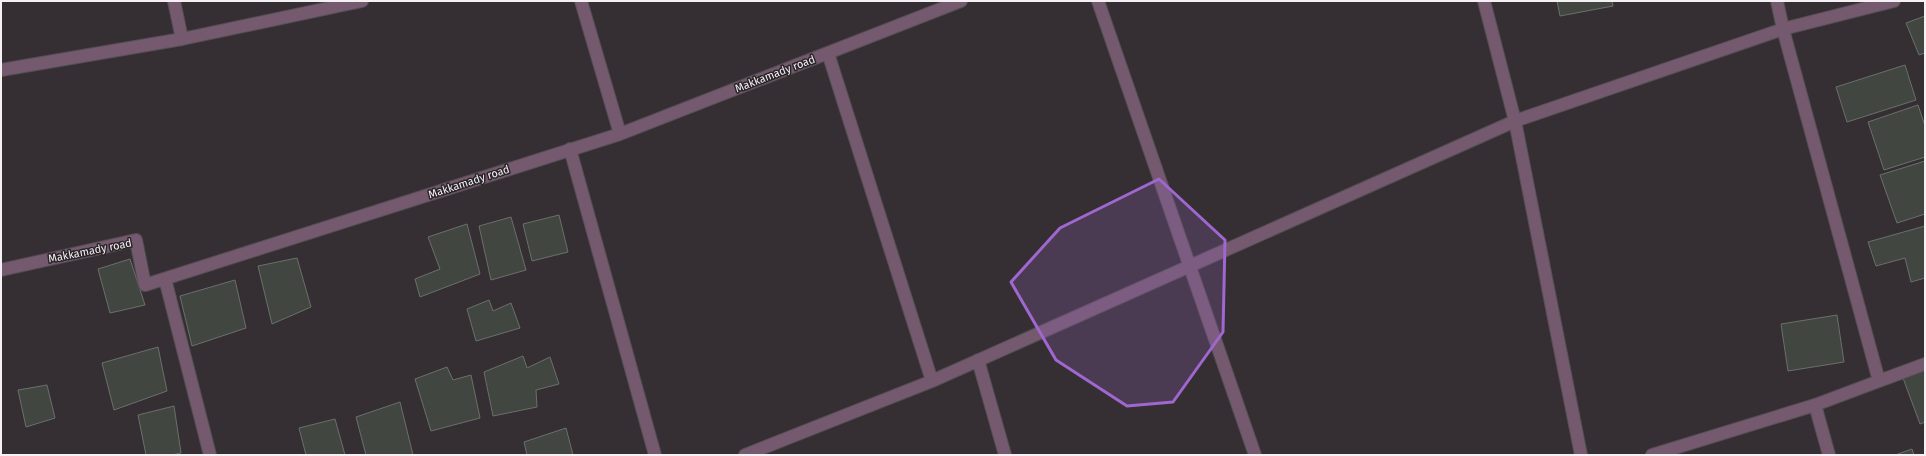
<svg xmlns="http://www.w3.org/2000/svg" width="1926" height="456" font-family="'Fira Sans',sans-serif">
<rect width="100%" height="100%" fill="#352f34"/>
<path fill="#414640" stroke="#6b706a" d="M1557,1H1612L1613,6L1560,16Z
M1925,16V53L1919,55L1906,23Z
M1905,65L1916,100L1847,122L1836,87Z
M1918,105L1925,126V157L1884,170L1868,122Z
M1925,161V214L1897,223L1880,175Z
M559,215L568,252L532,261L523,224Z
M511,217L526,270L491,280L479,226Z
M467,224L480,274L420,297L415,279L440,269L428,237Z
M1925,226V278L1911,282L1905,258L1876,266L1868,242Z
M297,258L311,307L272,324L258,266Z
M130,259L145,305L110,313L98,269Z
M235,280L246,328L192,346L180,296Z
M489,300L493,311L511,303L520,328L476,341L467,309Z
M1837,315L1844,362L1788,371L1781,324Z
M158,347L167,391L114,410L102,363Z
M523,356L527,368L550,357L559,384L536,390L537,407L493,416L484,372Z
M447,367L453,380L471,375L480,418L431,431L415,379Z
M1925,370V422L1920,424L1903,378Z
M47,385L55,418L26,427L18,390Z
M400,402L413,455H366L356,417Z
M174,406L181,453L172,455H146L138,415Z
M335,419L345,455H306L299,428Z
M566,428L573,455H527L524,442Z
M1912,449L1914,455H1895Z"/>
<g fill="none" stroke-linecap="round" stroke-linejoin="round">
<defs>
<path id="minor" d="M174,1L182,39
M581,1L620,134
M1098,1L1255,455
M1484,1L1515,121L1581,455
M1777,1L1783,29L1879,381L1925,364
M828,53L932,381
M1,70L182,39L362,1
M570,149L655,455
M1,270L136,240L145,285L620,134L961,1
M165,279L210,455
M978,360L1005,455
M1815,405L1829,455
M745,455L932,381L1515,121L1783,29L1894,1
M1652,455L1815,405L1879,381"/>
</defs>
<use href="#minor" stroke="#544e53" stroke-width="14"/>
<use href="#minor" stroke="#74596f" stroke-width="12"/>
</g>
<path fill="#9f67cf" fill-opacity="0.2" stroke="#9f67cf" stroke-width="3" stroke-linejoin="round" d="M1159,179L1225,240L1223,332L1173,402L1127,406L1056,360L1011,282L1060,228Z"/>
<g text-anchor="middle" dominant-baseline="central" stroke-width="3" stroke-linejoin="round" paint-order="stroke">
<g font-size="11" fill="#f4f0f3" stroke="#2b252a">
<text transform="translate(775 74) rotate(-21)">Makkamady road</text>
<text transform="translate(469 182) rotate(-18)">Makkamady road</text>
<text transform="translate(90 251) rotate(-11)">Makkamady road</text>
</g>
</g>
<rect width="1926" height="456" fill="none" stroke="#f4f0f3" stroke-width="4"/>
</svg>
